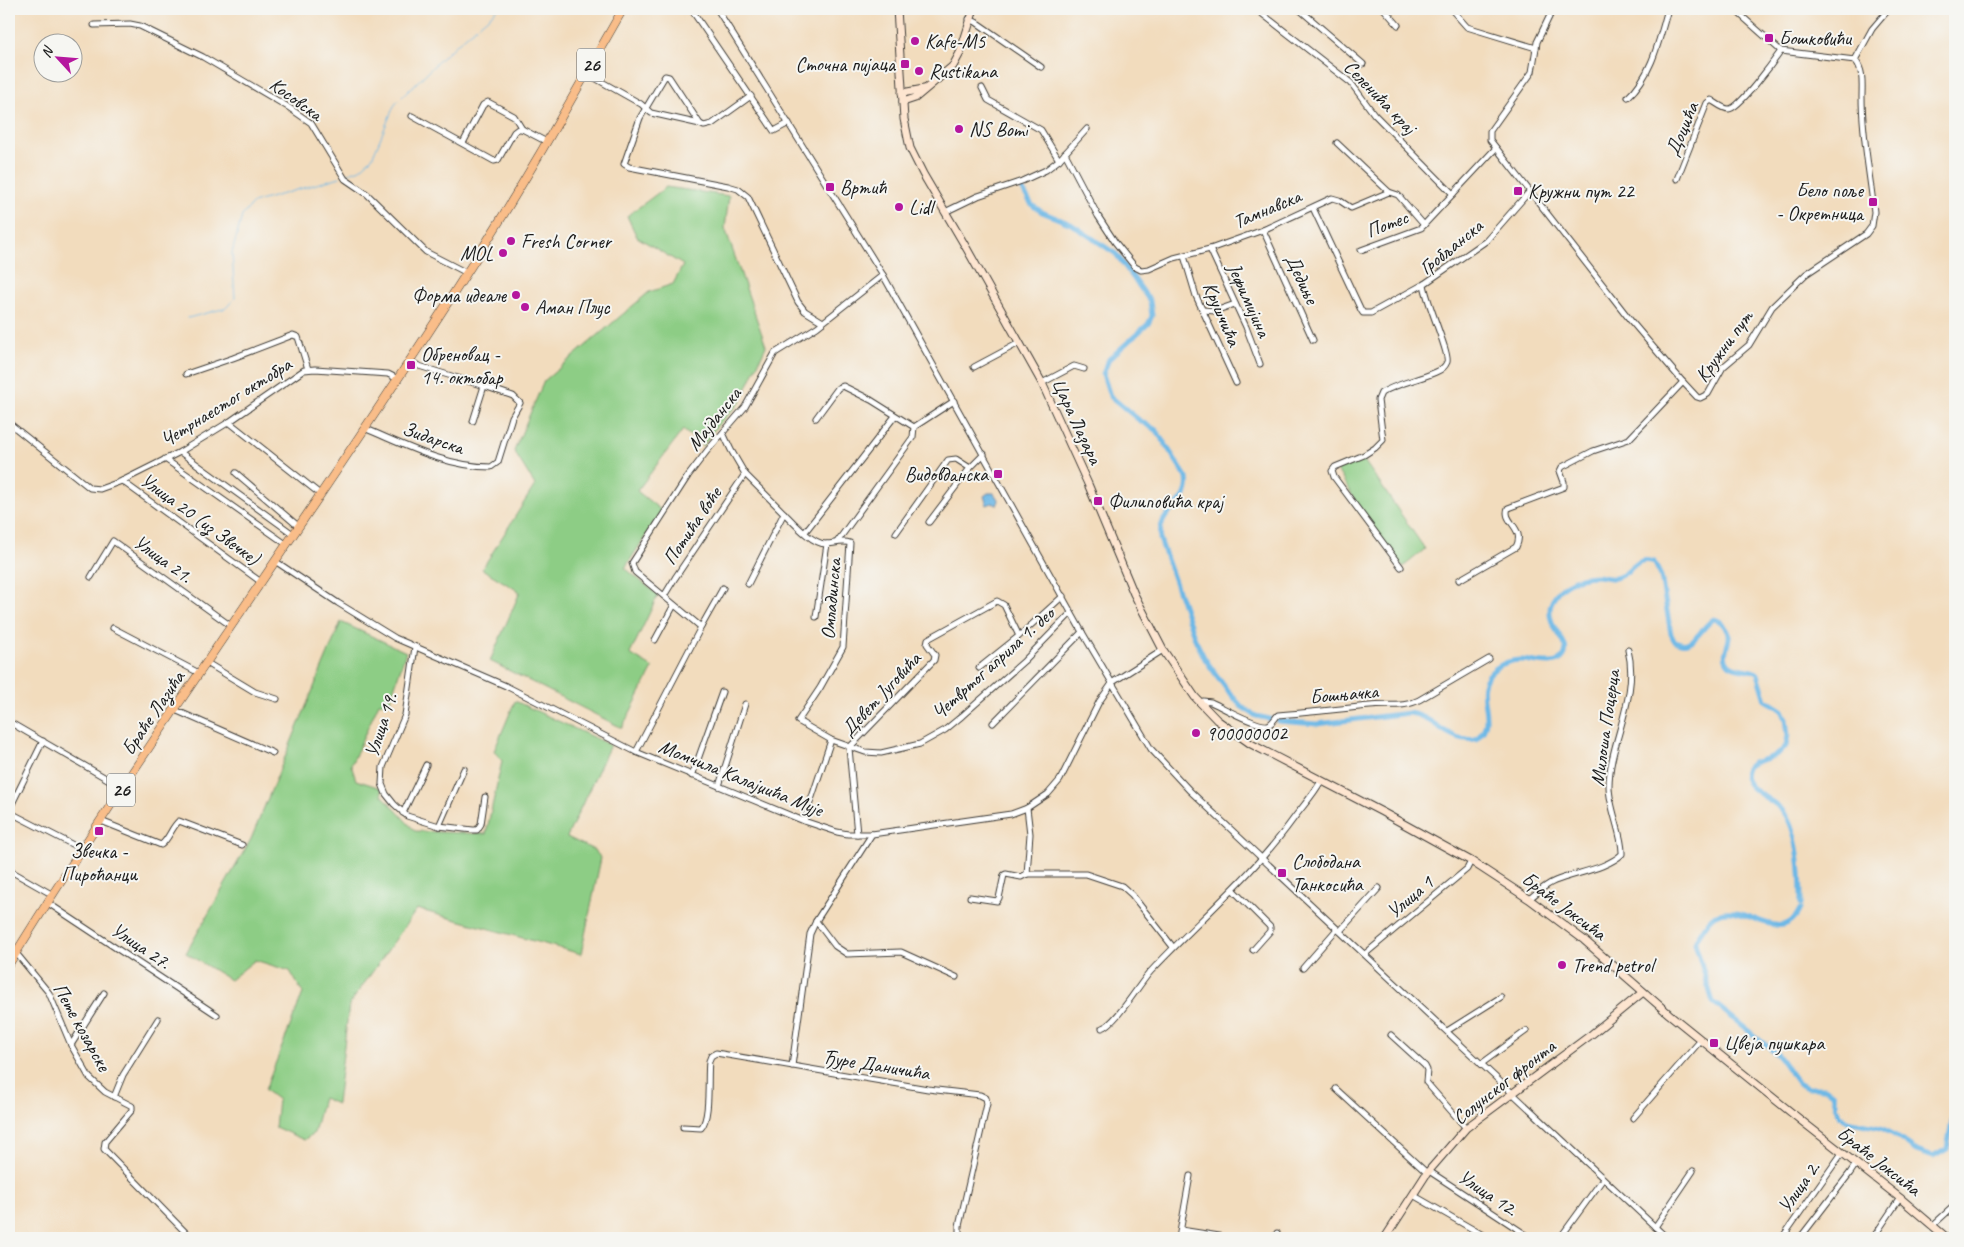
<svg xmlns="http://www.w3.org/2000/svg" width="1964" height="1247" viewBox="0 0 1964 1247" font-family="Caveat,sans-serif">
  <rect width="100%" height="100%" fill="#f6f6f2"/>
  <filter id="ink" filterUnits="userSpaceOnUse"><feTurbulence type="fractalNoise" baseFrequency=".02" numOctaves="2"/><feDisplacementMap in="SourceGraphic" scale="10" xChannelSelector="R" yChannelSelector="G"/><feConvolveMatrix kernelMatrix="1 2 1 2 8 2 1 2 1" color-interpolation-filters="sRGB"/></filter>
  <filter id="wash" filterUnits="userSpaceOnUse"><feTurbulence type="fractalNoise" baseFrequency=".0096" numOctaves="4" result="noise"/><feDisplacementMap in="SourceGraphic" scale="20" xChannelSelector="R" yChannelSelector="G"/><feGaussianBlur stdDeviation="1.12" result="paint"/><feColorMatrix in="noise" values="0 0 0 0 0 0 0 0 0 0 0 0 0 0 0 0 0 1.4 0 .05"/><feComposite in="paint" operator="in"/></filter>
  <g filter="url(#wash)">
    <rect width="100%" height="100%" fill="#f2dcbd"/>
    <g fill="#8dcd85" stroke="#547450">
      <path d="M666,187L729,196L725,228L766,346L740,403L717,426L703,446L683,430L637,491L662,511L625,568L658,595L630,654L653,668L622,728L490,661L520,592L482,569L535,485L514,451L544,381L649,292L673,284L683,265L637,237L627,216Z"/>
      <path d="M1363,459L1425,549L1403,567L1365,517L1337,470Z"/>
      <path d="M341,622L406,652L389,704L379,703L351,765L356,780L381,788L382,795L415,831L486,834L502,761L494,751L515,701L610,745L567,837L594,850L601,858L581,954L417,909L349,1005L337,1104L323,1098L314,1133L304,1140L275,1127L278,1100L265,1090L303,993L290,971L255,960L230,980L186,953L251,839Z"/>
    </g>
    <path fill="#6db8e6" stroke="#446a81" d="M988,493H994L999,501L997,505L992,503L987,505L984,496Z"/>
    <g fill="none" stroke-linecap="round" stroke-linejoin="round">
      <g stroke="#6db8e6" stroke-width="1">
        <path d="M402,97L450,50L498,9"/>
        <path d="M344,175L360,169L372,158L394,106L398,101"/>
        <path d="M188,318L226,308L235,298L232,253L242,216L253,203L340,177"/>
      </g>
      <g stroke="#6db8e6" stroke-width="5">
        <path d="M1022,189L1032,205L1042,212L1071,224L1116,254L1150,301L1152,316L1148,324L1109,359L1103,374L1110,396L1139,420L1156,430L1187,478C1191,504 1166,506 1161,527C1160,530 1161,536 1160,539L1195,639L1205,659L1227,690L1242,707L1256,716L1270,719"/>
        <path d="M1278,721L1317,724L1409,713C1435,716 1446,743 1476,739C1502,718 1466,690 1496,668C1503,663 1513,660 1521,660C1533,660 1556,669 1564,656C1573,641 1544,628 1551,604C1557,585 1577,576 1596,576C1602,576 1609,579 1615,578C1633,574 1634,555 1654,562L1661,576L1671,634L1674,640C1693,653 1700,627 1714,619C1720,620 1722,623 1726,628C1736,640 1718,652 1729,664C1736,671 1750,667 1758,674L1766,700L1782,710L1786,719L1788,735L1786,746C1774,762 1753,758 1747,768C1736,788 1775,799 1783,811C1800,834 1801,876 1801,904"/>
        <path d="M1800,909C1779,956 1732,883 1705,926C1701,932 1697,937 1695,943L1713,1002L1778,1055L1798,1083L1807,1088H1825L1833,1094L1839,1115L1847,1121L1881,1128L1893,1134L1916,1151L1933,1157L1947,1149L1955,1105"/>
      </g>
    </g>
  </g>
  <g filter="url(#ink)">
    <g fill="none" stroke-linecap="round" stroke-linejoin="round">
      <g stroke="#3c3934" stroke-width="7">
        <g id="street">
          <path d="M691,9L774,131L789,123"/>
          <path d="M717,9L883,275L1082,632L1151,749L1190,791L1667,1238"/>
          <path d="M1256,9L1351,83L1374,114L1453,194"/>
          <path d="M1299,9L1363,64"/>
          <path d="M1384,9L1398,25"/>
          <path d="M1451,9L1467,27L1536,48"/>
          <path d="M1553,9L1537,42L1532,72L1490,131V140L1631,321L1683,382L1697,397L1700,398L1708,394L1723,367L1749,345L1772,307L1806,274L1866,234L1872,226L1874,212C1870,174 1862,136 1862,97C1862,85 1864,70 1855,60"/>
          <path d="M1734,9L1781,51L1855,60"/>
          <path d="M969,19L976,22L1041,67"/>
          <path d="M94,25L130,24L140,26L203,57L288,107L311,123L345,179L367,194L426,252L467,273"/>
          <path d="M1855,60L1872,29L1889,9"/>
          <path d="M586,73L641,104L651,113L700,124L704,126L712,124L751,96"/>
          <path d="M982,88L988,100L1041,130L1059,160"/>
          <path d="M1628,97C1652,75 1659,40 1668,9"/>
          <path d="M412,116L494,161L498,160L514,132L518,129H522"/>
          <path d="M700,124L669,77L665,76L640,118L624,164L629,167L728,186L738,189L748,197L798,302L805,311L823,322"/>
          <path d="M463,143L483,105L488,102L514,116L522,129L547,142"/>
          <path d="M1337,143L1389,192"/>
          <path d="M1065,153L1098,216L1115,242L1135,267L1141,270L1149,269L1174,258L1210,249L1263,230L1332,198L1339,200L1351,208L1389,192L1398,195L1424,225"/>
          <path d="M1677,179L1707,103L1711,100C1716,103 1723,109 1729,109C1739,109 1774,61 1781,51"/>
          <path d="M1313,208L1361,310L1363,313H1371L1424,284L1486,241L1529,192"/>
          <path d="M945,212L978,196L1022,181L1046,170L1059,160L1087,129"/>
          <path d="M1263,230L1313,340"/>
          <path d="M1210,249L1246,327L1260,364"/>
          <path d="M1361,250L1421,228L1496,148"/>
          <path d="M1184,256L1196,296L1236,383"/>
          <path d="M1203,310L1215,311L1235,304"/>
          <path d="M410,361L419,366L484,386L473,421"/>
          <path d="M974,367L1019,343"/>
          <path d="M186,374L233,358L293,335L298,337L308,369"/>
          <path d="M1042,383L1074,366L1084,369"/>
          <path d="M816,418L838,388L843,386L871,400L914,427"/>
          <path d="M229,422L320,494"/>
          <path d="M9,423L90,488L100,489L122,481L180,452L229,422L304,370L315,369L388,374L398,379"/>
          <path d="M914,427L954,401"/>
          <path d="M364,428C405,445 446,467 491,467L498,462L512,417L520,403L513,396L484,386"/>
          <path d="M723,433L731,450L745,474L784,513"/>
          <path d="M180,452L293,534"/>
          <path d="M165,459L286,544"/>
          <path d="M236,473L298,526"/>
          <path d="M122,481L261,582"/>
          <path d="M929,522L970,468L984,454"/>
          <path d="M805,532L895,416"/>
          <path d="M896,533L948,460L956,459L970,468"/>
          <path d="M837,542L913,437L914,427"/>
          <path d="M275,561L338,603L395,638L506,686L636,752L804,821L837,832L848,834H872L983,818L1011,814L1027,808L1048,794L1060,780L1099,702L1113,682L1163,650"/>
          <path d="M1401,567L1334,477L1332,471L1335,467L1364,455L1375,448L1383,440L1378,400L1381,393C1398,383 1418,380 1436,372C1441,370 1445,367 1447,362C1450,354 1426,301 1424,284"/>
          <path d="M91,577L113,541L231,626"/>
          <path d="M1459,580L1516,547C1526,528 1502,522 1508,508L1564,487V482L1560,471L1562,467L1593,451L1629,439L1683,382"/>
          <path d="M748,584L784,513C793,522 812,544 826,544C834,544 842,540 850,543L843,647L820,688L798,721L831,740L865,752L881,753L920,744L945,730L962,716L1024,661L1071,613"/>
          <path d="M664,596L675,578L745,474"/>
          <path d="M816,617L827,544"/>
          <path d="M701,627L723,588"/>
          <path d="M113,628L199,673"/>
          <path d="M655,640L674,605"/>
          <path d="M415,647L405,715L383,767L382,784L386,794L394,804L407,816L439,826L473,830H477L481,824L485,797"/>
          <path d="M207,663L255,692L277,699"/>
          <path d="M979,668L1019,636L1063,596"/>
          <path d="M1200,703L1203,701L1211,702C1222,707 1262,730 1270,724C1273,722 1275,718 1278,715C1309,713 1339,709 1370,706C1387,704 1404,708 1419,700L1489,659"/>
          <path d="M175,710L273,753"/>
          <path d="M11,723L123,788"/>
          <path d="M993,723L1082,632"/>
          <path d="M636,752L701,627L635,572L632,563L688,476L707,451L745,407L775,353L817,327L883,275"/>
          <path d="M692,776L722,692"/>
          <path d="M719,786L745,704"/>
          <path d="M9,810L43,741"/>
          <path d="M9,812L83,850"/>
          <path d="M403,813L426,765"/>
          <path d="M101,821L161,845C169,839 171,828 179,821L242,845"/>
          <path d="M804,821L831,740"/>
          <path d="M439,826L464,769"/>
          <path d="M857,834L849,748L934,660L935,655L927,644L928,639L997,601L1004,605L1019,636"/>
          <path d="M9,870L53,895"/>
          <path d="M1027,874H1086L1122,886L1132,895L1173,947"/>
          <path d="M1027,874L1030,834L1027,808"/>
          <path d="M1233,890L1270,927V931L1253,950"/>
          <path d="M970,897L997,901L999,898L1004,875L1006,874L1021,877L1027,874"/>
          <path d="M1529,899C1538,892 1545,885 1555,881C1574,873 1607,869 1622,854C1623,835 1609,809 1609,786C1609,743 1640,695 1628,650"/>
          <path d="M48,903L217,1015"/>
          <path d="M816,921L835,946L847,954L901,952L956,977"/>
          <path d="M1340,931L1379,888"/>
          <path d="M16,953L49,993L71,1045L89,1077L105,1092L132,1106V1110L105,1142L104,1149L191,1238"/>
          <path d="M1365,954L1467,869L1471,861"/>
          <path d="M1303,968L1337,929"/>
          <path d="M1102,1028C1116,1024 1139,984 1151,971C1199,920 1253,875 1294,818C1303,806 1314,794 1321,781"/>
          <path d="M1447,1031L1501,997"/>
          <path d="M1391,1035L1425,1066L1427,1070L1426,1082L1466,1128"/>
          <path d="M71,1045L104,993"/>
          <path d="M1481,1064L1526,1031"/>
          <path d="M792,1066L810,934L816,921L872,834"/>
          <path d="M1336,1089L1427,1173"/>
          <path d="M114,1097L123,1075L158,1019"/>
          <path d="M1633,1118L1701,1040"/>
          <path d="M683,1127L701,1128C711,1118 707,1077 709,1061L711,1056L716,1053L928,1089L980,1095L986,1098L987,1104L959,1226V1238"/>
          <path d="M1429,1171L1531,1238"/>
          <path d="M1413,1195L1488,1238"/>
          <path d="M1933,1225L1955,1205"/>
          <path d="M1655,1227L1693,1171"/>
          <path d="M1181,1230L1232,1238"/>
          <path d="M1179,1238L1190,1176"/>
          <path d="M1277,1238V1233"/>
          <path d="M1560,1238L1603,1179"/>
          <path d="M1782,1238L1842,1153"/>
          <path d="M1800,1238L1850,1173L1856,1164"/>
          <path d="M1873,1238L1900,1198"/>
        </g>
      </g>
      <g stroke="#3c3934" stroke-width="9">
        <g id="secondary">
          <path d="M897,9L904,119L910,148L923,174L967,249L1042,383L1088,484L1134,594L1163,650L1195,697L1217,720L1251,744L1382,812L1471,861L1529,899L1584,940L1669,1014L1803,1122L1900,1198L1947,1238"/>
          <path d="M902,93L924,89"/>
          <path d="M903,102L915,98L953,66L960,53L974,9"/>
          <path d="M1385,1238L1427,1173L1466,1128L1592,1034L1643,992"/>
        </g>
      </g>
      <g stroke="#3c3934" stroke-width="9">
        <path id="primary" d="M9,964C154,729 318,507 466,274C522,188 572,98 623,9"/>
      </g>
      <use href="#street" stroke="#fff" stroke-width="5"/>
      <use href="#secondary" stroke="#fde5d0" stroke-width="7"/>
      <use href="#primary" stroke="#f9bd89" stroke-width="8"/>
    </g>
  </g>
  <g fill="#b5179e" stroke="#f6f6f2" stroke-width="2">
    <rect x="1764" y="33" width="10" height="10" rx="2.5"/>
    <circle cx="915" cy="41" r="5"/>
    <rect x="900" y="59" width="10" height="10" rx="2.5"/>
    <circle cx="919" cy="71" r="5"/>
    <circle cx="959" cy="129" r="5"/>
    <rect x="825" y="182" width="10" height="10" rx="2.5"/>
    <rect x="1513" y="186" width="10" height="10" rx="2.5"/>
    <rect x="1868" y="197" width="10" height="10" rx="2.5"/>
    <circle cx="899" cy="207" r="5"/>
    <circle cx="511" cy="241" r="5"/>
    <circle cx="503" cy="253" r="5"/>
    <circle cx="516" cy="295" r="5"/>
    <circle cx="525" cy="307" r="5"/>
    <rect x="406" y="360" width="10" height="10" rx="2.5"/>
    <rect x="993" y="469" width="10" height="10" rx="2.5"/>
    <rect x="1093" y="496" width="10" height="10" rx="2.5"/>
    <circle cx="1196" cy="733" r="5"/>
    <rect x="94" y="826" width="10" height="10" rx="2.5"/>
    <rect x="1277" y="868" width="10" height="10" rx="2.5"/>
    <circle cx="1562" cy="965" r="5"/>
    <rect x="1709" y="1038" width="10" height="10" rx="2.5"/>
  </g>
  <g text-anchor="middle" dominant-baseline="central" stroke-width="4" stroke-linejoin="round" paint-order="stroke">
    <g fill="#f6f6f2" stroke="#5d5d5c" stroke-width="1">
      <rect x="577" y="48.5" width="28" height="33" rx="4"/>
      <rect x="107" y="773.5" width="28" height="33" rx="4"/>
    </g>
    <g font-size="19" font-weight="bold" fill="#1c1c1c">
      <text x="591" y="65">26</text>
      <text x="121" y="790">26</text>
    </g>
    <g font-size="20" fill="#1c1c1c" stroke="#f6f6f2" text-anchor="start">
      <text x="1779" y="38">Бошковићи</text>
      <text x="925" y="41">Kafe-M5</text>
      <text x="895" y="64" text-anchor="end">Сточна пијаца</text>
      <text x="929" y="71">Rustikana</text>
      <text x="969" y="129">NS Bomi</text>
      <text x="840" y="187">Вртић</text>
      <text x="1863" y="190" text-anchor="end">Бело поље<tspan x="1863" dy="23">- Окретница</tspan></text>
      <text x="1528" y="191">Кружни пут 22</text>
      <text x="909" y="207">Lidl</text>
      <text x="521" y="241">Fresh Corner</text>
      <text x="493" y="253" text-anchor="end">MOL</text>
      <text x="506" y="295" text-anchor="end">Форма идеале</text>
      <text x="535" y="307">Аман Плус</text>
      <text x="421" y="354">Обреновац -<tspan x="421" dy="23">14. октобар</tspan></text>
      <text x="988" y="474" text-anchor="end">Видовданска</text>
      <text x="1108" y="501">Филиповића крај</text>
      <text x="1206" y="733">900000002</text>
      <text x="99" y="851" text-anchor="middle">Звечка -<tspan x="99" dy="23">Пироћанци</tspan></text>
      <text x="1292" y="861">Слободана<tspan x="1292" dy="23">Танкосића</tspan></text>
      <text x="1572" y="965">Trend petrol</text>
      <text x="1724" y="1043">Цвеја пушкара</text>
    </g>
    <g font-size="20" fill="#1c1c1c" stroke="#f6f6f2">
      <text transform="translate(1380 97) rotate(46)">Селенића крај</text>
      <text transform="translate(296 99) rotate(36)">Косовска</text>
      <text transform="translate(1682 129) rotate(-67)">Доцића</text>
      <text transform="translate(1267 209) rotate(-23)">Тамнавска</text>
      <text transform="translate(1387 224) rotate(-21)">Потес</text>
      <text transform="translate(1451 247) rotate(-39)">Гробљанска</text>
      <text transform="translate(1302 279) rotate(65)">Дедиње</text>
      <text transform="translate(1249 300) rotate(66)">Јефимијина</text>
      <text transform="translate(1222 314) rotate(67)">Крушчића</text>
      <text transform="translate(1724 346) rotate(-54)">Кружни пут</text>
      <text transform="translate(226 402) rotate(-32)">Четрнаестог октобра</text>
      <text transform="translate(714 419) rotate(-52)">Мајданска</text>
      <text transform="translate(1077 421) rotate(65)">Цара Лазара</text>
      <text transform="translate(433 438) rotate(19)">Зидарска</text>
      <text transform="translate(200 519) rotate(36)">Улица 20 (из Звечке)</text>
      <text transform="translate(692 526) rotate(-56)">Потића воће</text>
      <text transform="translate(163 559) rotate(36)">Улица 21.</text>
      <text transform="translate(831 599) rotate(-85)">Омладинска</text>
      <text transform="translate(993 663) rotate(-42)">Четвртог априла 1. део</text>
      <text transform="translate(881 694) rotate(-47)">Девет Југовића</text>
      <text transform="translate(1344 694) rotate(-5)">Бошњачка</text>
      <text transform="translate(153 713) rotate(-56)">Браће Лазића</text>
      <text transform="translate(381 725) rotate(-72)">Улица 19.</text>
      <text transform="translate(1605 728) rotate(-82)">Милоша Поцерца</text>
      <text transform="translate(741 778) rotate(22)">Момчила Калајџића Мује</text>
      <text transform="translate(1410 897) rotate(-40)">Улица 1</text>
      <text transform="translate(1564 906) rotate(37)">Браће Јоксића</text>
      <text transform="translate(141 946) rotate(34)">Улица 27.</text>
      <text transform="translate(82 1027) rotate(61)">Пете козарске</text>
      <text transform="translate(876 1065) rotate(9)">Ђуре Даничића</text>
      <text transform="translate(1504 1082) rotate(-38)">Солунског фронта</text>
      <text transform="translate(1879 1161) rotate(38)">Браће Јоксића</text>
      <text transform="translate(1799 1187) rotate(-55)">Улица 2.</text>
      <text transform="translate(1488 1193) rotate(34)">Улица 12.</text>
    </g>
  </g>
  <rect width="1964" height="1247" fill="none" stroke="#f6f6f2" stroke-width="30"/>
  <g transform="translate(58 58) rotate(296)"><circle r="24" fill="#f6f6f2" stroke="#9f9f9c"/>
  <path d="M0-4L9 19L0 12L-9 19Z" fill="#b5179e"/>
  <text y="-8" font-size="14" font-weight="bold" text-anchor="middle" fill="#1c1c1c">N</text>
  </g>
</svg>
